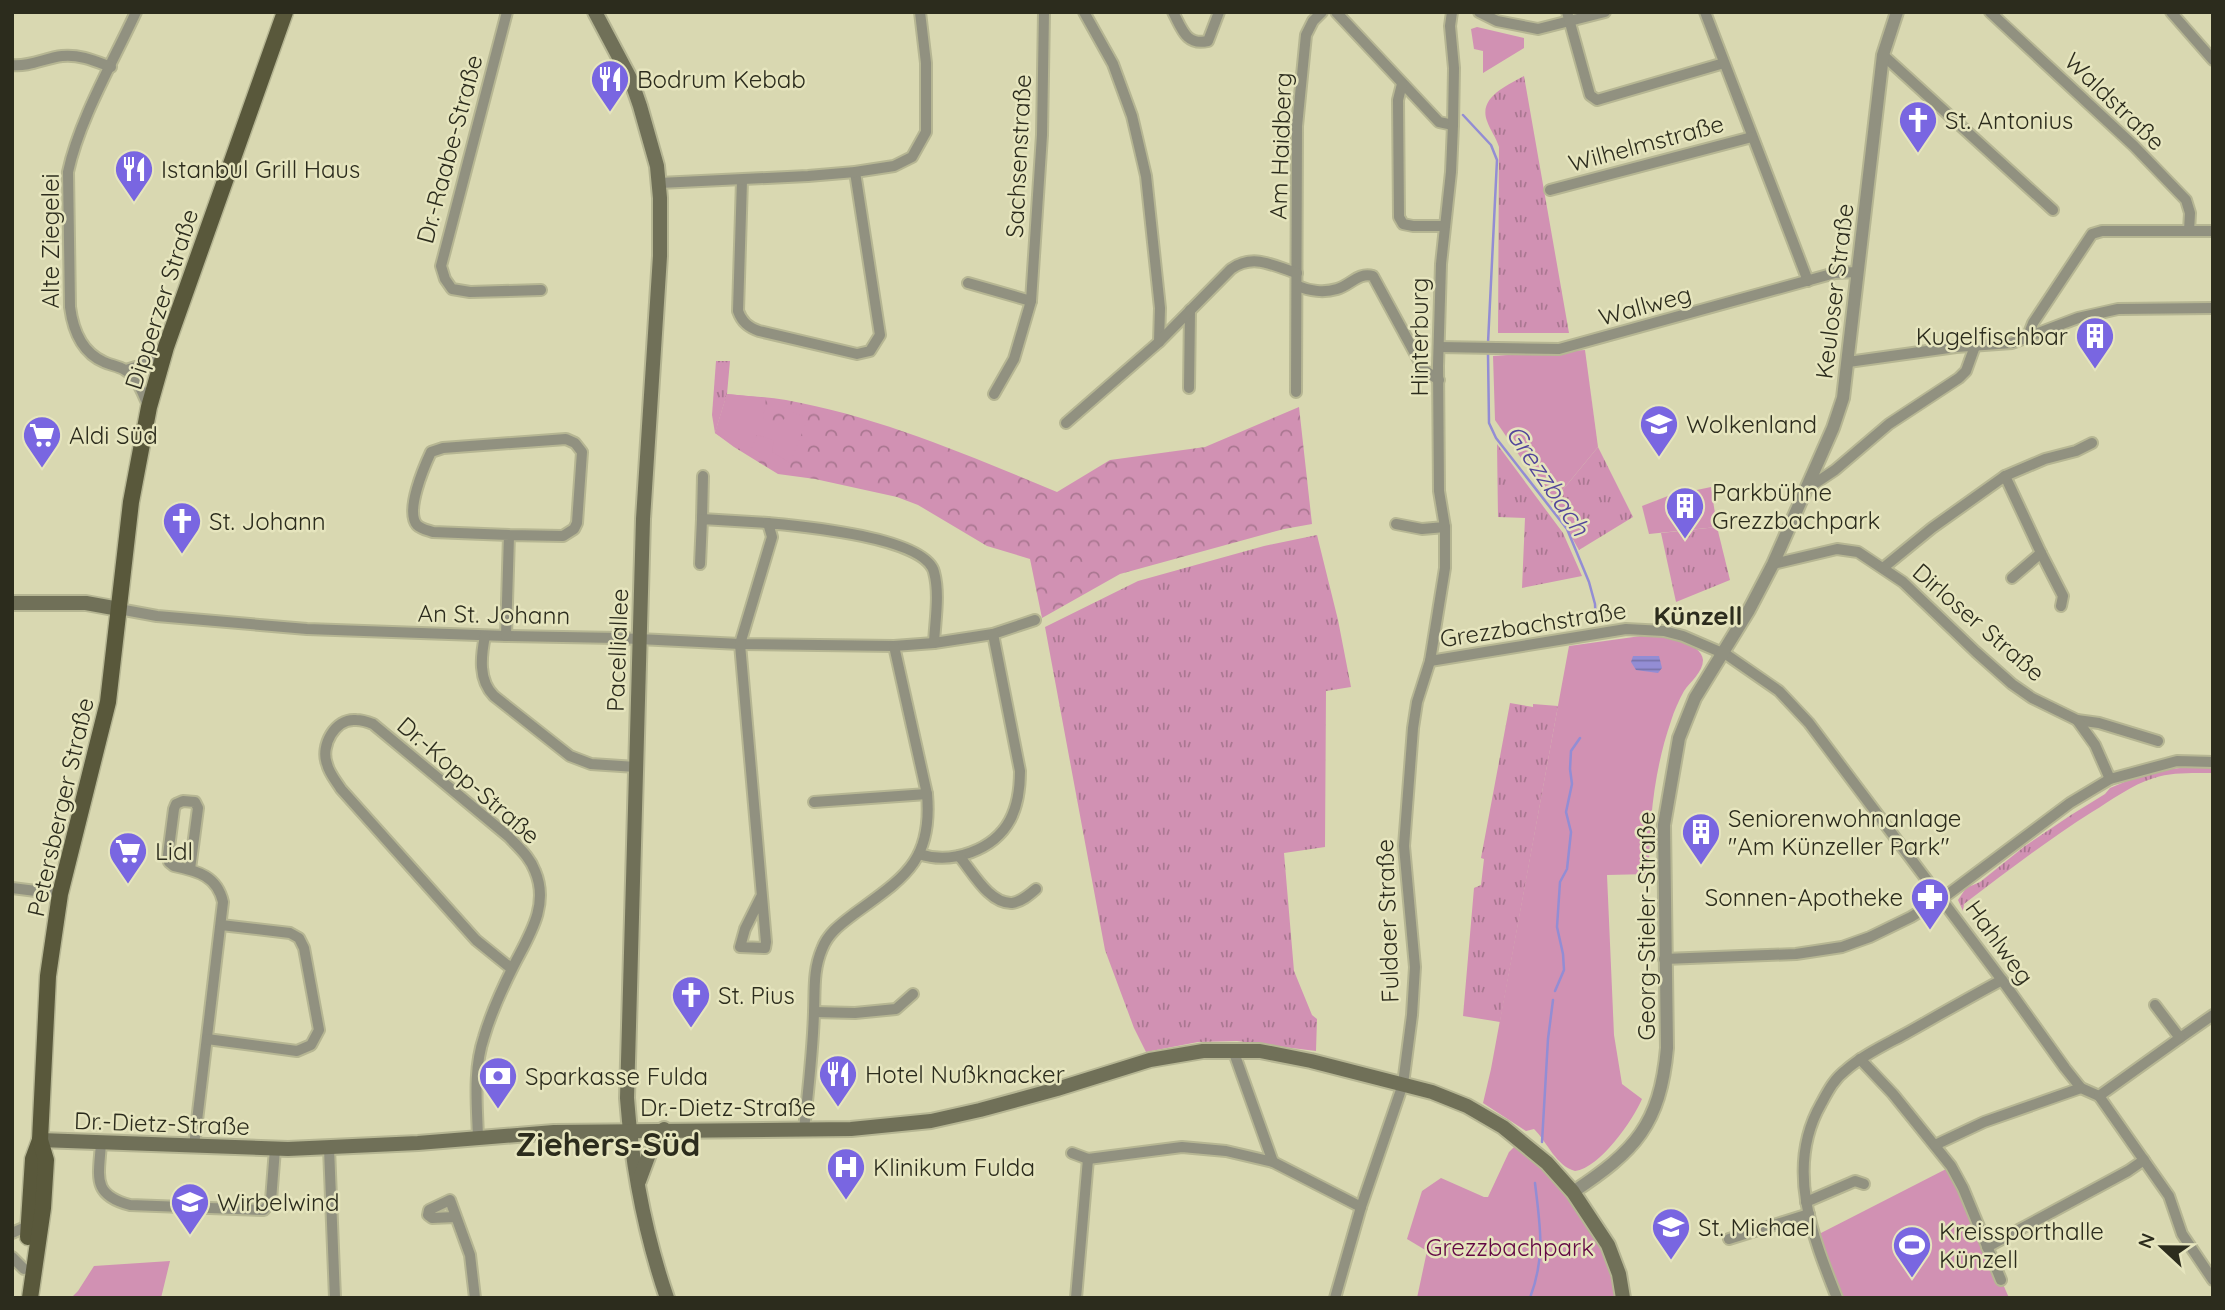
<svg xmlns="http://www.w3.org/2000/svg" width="2225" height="1310" viewBox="0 0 2225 1310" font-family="Quicksand,sans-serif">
  <defs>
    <pattern id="grass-tufts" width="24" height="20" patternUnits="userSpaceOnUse" patternTransform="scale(1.75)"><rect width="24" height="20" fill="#d191b3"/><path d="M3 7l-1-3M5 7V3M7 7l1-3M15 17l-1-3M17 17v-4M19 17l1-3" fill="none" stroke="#aa7791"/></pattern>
    <pattern id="forest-crowns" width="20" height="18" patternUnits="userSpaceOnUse" patternTransform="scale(1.75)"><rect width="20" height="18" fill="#d191b3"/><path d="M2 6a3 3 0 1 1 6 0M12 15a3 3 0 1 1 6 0" fill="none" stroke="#aa7791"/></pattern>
    <pattern id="water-rules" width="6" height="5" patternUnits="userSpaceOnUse" patternTransform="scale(1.75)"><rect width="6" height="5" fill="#938dd4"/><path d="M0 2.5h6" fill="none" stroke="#7873ab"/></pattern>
  </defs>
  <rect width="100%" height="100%" fill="#d9d8b1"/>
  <g fill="url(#grass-tufts)">
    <path d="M1524,76L1569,333H1498L1499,147C1496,137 1490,130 1487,121C1478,97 1508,85 1524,76Z"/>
    <path d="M716,361H730L727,394L715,433L712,415Z"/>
    <path d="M1497,444L1563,533L1582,576L1522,588L1525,518L1498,517Z"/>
    <path d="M1598,447L1633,517L1579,550L1552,503Z"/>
    <path d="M1717,527L1730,580L1676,602L1661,533Z"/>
    <path d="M1317,535L1338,620L1351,687L1326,691L1325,847L1284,853L1294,971L1312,1015L1317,1019L1316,1051L1237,1041L1198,1042L1146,1052L1134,1028L1105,950L1045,627L1138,581L1264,546Z"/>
    <path d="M1510,703L1533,707V704L1558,706L1500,1022L1463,1016L1474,888L1481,885L1484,859L1481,858Z"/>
    <path d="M2198,766L2213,768V773C2193,773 2172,772 2154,778C2131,785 2112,800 2092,812C2048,840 2006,872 1964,904L1963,911L1958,900L1966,888L1980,882L2025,846L2071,815L2105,794L2110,788L2139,776L2162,770Z"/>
  </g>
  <path fill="url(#forest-crowns)" d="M727,394C747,396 767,397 786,400C880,417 970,456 1057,492L1110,460L1205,447L1299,407L1312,524L1284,529L1120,574L1042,618L1030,559L987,546L918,505L897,497L815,479L778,474L734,447L715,433Z"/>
  <g fill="#d191b3">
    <path d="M1477,27L1524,38V48L1483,73V51L1474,49L1471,29Z"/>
    <path d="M1585,350L1598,447L1552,503L1495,420L1493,356Z"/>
    <path d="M727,394L766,398L763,419L778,425L791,412L808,418L790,463L772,452L774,440L757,435L749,455L715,433Z"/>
    <path d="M1711,487L1717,527L1649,534L1642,506L1668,496Z"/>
    <path d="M1648,635C1661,635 1702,642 1703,660C1703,672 1690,682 1684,691C1679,700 1674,711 1671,721C1654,770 1649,822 1649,874L1607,875L1614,1035L1622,1084L1642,1099C1633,1120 1600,1168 1575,1171C1556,1166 1548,1143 1534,1129L1526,1131L1483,1103L1491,1069L1569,646Z"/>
    <path d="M1520,1141L1600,1232L1623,1298H1417L1427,1251L1407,1239L1422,1191L1441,1178L1484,1197H1488L1509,1152Z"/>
    <path d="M1952,1166L2009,1298H1837L1812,1230L1821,1233Z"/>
    <path d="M170,1261L161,1298H71L78,1291L94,1266Z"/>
  </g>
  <path fill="url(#water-rules)" d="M1633,656H1659L1662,668L1658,673L1636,670L1631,662Z"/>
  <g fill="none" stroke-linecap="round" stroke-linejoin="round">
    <g stroke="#938dd4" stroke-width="2.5">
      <path d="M1463,115L1491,145L1497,160L1488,343"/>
      <path d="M1488,354L1489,423L1496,438L1567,529L1589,582L1595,604L1596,624"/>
      <path d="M1555,991L1564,970L1563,954L1557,927L1560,882L1567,869L1571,832L1566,812L1572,784L1570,769L1571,751L1580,738"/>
      <path d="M1542,1142L1548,1039L1553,1000"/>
      <path d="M1530,1298C1546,1255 1540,1227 1535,1183"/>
    </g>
    <g stroke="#b6b693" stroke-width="14">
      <g id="minor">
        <path d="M136,12C113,62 79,120 68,172L70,307C73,330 81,352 104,362C110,365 119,366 125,370C138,377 143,395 149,407"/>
        <path d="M507,12L441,266L445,279L452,289L470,292L541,290"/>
        <path d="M1084,12L1113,64L1132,116L1146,176L1160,308L1159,342"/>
        <path d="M1173,12C1182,29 1186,46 1208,41L1219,12"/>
        <path d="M1336,12L1439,122L1453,125"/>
        <path d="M1479,12L1497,21L1538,29L1605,12"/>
        <path d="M1567,12L1590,95L1597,100L1724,63"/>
        <path d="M1705,12L1808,281"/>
        <path d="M1990,12L2134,146L2186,200L2190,213L2189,231"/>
        <path d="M2171,12L2213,60"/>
        <path d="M1883,55L2053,210"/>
        <path d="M12,65C29,67 45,58 62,56C79,54 95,61 111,67"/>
        <path d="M1402,84L1398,100L1399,217L1403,224L1413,226H1444"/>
        <path d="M742,180L738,311C742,322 748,327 759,331L857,354L870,351L880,335L855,172"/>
        <path d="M659,183L808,176L855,172L894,166L912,157L926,132V63L920,12"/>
        <path d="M1550,190L1752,137"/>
        <path d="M968,283L1031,301"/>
        <path d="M1298,286C1309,291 1324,293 1337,289C1351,285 1358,272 1373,276L1424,370L1439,380"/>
        <path d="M2028,336L2033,323L2092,234L2102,231H2213"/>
        <path d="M1439,347L1559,349L1835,273L1858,272"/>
        <path d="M1848,362L1956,347L2012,343L2078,318L2118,309L2213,308"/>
        <path d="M126,370L139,366L166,347"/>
        <path d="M1189,388L1190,310"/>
        <path d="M1296,392L1297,126L1306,35L1313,21L1322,12"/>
        <path d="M994,394L1014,359L1031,301L1042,135L1044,12"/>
        <path d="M1066,423L1159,342L1231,269C1254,253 1273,266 1297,273"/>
        <path d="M2005,476L2041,553L2063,596L2061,606"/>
        <path d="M1808,488L1835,470L1889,424L1959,378L1966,371L1975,346"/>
        <path d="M702,519L703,476"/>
        <path d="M1396,524L1422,529L1445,527"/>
        <path d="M700,564L702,519L768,523"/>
        <path d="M1773,564L1837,549L1858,552L1903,582L1976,652L2012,684L2032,698L2077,720L2099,723L2158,741"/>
        <path d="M1883,568L1932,528L2005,476L2045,459L2076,451L2092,443"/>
        <path d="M2012,578L2041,553"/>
        <path d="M119,609L157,616L307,629L506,636L618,638L740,644L894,646L934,643L993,634L1035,620"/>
        <path d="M485,636C481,656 478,680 494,696L570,756L591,764L636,767"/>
        <path d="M506,636L509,535L433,532C427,530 421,529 417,525C405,511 424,467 431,452L443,448L566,439L575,443L582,452L577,523L574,529L563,536L509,535"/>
        <path d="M1430,661L1626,629L1664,631L1683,636L1727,655L1779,691L1809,723L2002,980L2065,1068L2081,1088L2099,1096L2169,1196L2182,1234L2213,1280"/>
        <path d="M2077,720L2095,745L2110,779"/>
        <path d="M814,802L927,794"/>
        <path d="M919,854C952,865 994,850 1010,820C1018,805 1020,788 1020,771L993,634"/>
        <path d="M959,856C972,871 989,904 1012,903C1021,902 1029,895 1036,889"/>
        <path d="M190,869L198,808L195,802L183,801L176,804L174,809L168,855L169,862L174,866C198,871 217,876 223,902L194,1146"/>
        <path d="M12,888L60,894"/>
        <path d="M761,897L745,929L740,947L765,948L766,942L740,644L772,537L768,523C800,526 925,537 934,572C940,594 935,621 934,643"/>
        <path d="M1664,959L1796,954L1842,947L1870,937L1911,917L1947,895L2070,803L2110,779L2177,761L2213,762"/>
        <path d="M814,1012L855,1013L896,1009L913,994"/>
        <path d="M2180,1038L2213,1015"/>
        <path d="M207,1039L297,1051L311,1045L319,1030L304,948L299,938L290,933L221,925"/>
        <path d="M1233,1050L1273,1162"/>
        <path d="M1860,1059L1893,1094L1951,1166L1963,1188L2001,1280"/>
        <path d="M2099,1096L2180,1038L2155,1005"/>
        <path d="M804,1130C808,1091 813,1051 814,1012C815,990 813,970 822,949C828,933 841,924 854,914C903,878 933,862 927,794L894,646"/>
        <path d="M478,1138C477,1104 473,1070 484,1037C491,1013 502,989 513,967C528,937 550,906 535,871C530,857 519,848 509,837L373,724C368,722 362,720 356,720C335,718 320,746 327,764C329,773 336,781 341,789L476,940L512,969"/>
        <path d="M101,1143C99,1176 91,1195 130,1205L264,1210L271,1200L275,1149"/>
        <path d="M1935,1145L1984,1122L2081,1088"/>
        <path d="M329,1148L335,1298"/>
        <path d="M1072,1153L1088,1159L1182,1147L1226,1151L1273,1162L1361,1207"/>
        <path d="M1806,1202L1855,1181L1864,1184"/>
        <path d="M455,1217L432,1218L428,1215L429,1210L450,1200L470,1255L475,1298"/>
        <path d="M12,1233L30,1225"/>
        <path d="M1729,1239L1809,1214"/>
        <path d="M1987,1247L2128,1171L2144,1160"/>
        <path d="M12,1257L24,1269"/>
        <path d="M1076,1298L1088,1159"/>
        <path d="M1335,1298L1361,1207L1403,1084L1412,1015L1415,967L1404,846L1413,728L1417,702L1430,661L1445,568V527L1439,491L1438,366L1441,264L1451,172L1453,125L1454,68L1450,26L1452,12"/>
        <path d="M1837,1298C1812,1235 1785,1167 1821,1104C1828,1091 1834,1079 1846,1070C1863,1055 1885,1045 1905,1034C1937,1016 1970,997 2002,980"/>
      </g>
    </g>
    <g stroke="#b6b693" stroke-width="16">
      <path id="tertiary" d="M1573,1192C1635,1151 1660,1125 1667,1048L1664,825L1679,738L1695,698L1749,610L1773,564L1833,428L1843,398L1883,55L1897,12"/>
    </g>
    <g stroke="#b6b693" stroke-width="18">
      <g id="secondary">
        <path d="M595,12L631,80L640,106L657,166L660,198V256L643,519L627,1098C632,1165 645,1234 667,1298"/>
        <path d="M12,603H86L119,609"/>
        <path d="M40,1140L288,1149L418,1143L554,1132L851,1129L931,1121L980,1110L1057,1089L1150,1060L1203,1051H1260L1311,1061L1432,1092L1467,1106L1503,1127L1547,1163L1573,1192L1608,1245L1619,1274L1623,1298"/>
        <path d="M639,1181L649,1154L664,1129"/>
      </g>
    </g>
    <g stroke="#b6b693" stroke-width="19">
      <g id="primary">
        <path d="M28,1237L33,1159L40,1140"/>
        <path d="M30,1298L43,1208L46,1160L40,1140L48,976L60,894L108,702L131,502L149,407L166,347L285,12"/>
      </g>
    </g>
    <use href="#minor" stroke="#919180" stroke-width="10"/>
    <use href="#tertiary" stroke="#919180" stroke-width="12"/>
    <use href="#secondary" stroke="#707058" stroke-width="14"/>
    <use href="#primary" stroke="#59583b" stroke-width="16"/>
  </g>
  <defs>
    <g id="restaurant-pin" transform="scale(2.0125)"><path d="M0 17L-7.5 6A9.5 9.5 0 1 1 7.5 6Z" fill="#7966e1" stroke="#e6e5be"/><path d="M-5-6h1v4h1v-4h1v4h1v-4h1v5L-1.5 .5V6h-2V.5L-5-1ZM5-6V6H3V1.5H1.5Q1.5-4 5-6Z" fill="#fff"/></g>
    <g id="church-pin" transform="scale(2.0125)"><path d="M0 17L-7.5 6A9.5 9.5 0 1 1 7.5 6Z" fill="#7966e1" stroke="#e6e5be"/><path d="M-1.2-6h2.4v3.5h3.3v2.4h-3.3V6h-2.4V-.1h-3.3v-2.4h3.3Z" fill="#fff"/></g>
    <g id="building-pin" transform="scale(2.0125)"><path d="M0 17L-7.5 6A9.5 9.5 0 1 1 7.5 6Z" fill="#7966e1" stroke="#e6e5be"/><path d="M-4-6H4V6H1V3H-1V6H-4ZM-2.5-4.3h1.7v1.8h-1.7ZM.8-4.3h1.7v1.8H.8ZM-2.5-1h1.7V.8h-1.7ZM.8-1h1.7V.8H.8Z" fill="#fff"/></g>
    <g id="school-pin" transform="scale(2.0125)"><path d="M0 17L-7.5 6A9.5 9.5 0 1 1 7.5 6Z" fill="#7966e1" stroke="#e6e5be"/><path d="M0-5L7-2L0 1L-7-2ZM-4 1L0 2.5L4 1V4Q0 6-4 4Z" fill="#fff"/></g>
    <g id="supermarket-pin" transform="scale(2.0125)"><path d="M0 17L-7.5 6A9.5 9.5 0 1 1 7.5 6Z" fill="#7966e1" stroke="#e6e5be"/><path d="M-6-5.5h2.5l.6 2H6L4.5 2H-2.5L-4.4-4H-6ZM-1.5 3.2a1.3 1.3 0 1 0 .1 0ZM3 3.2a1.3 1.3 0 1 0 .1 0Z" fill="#fff"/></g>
    <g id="pharmacy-pin" transform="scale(2.0125)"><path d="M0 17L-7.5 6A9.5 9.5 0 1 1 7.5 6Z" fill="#7966e1" stroke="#e6e5be"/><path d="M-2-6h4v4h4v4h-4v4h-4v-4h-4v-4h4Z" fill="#fff"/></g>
    <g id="bank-pin" transform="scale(2.0125)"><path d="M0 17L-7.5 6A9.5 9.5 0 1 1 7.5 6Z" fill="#7966e1" stroke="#e6e5be"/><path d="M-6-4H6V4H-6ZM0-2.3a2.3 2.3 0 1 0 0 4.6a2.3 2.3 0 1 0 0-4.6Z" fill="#fff"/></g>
    <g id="hospital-pin" transform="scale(2.0125)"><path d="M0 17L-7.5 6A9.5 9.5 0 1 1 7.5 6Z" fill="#7966e1" stroke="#e6e5be"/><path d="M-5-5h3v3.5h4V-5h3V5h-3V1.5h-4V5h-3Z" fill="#fff"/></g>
    <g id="stadium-pin" transform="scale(2.0125)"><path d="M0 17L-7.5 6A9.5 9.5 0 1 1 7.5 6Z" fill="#7966e1" stroke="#e6e5be"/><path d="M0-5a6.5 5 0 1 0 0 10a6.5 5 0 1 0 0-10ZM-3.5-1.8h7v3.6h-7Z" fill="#fff"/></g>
  </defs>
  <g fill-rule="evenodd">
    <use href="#restaurant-pin" x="610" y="79"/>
    <use href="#church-pin" x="1918" y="120"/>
    <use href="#restaurant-pin" x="134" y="169"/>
    <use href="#building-pin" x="2095" y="336"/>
    <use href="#school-pin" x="1659" y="424"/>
    <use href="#supermarket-pin" x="42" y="435"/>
    <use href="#building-pin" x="1685" y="506"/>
    <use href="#church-pin" x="182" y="521"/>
    <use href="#building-pin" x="1701" y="832"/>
    <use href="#supermarket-pin" x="128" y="851"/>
    <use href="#pharmacy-pin" x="1930" y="897"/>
    <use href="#church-pin" x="691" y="995"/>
    <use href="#restaurant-pin" x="838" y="1074"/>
    <use href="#bank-pin" x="498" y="1076"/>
    <use href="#hospital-pin" x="846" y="1167"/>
    <use href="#school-pin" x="190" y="1202"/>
    <use href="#school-pin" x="1671" y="1227"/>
    <use href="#stadium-pin" x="1912" y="1245"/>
  </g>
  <g text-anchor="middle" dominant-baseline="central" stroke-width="5" stroke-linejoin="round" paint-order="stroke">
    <g font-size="24" fill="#2c2c1d" stroke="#e6e5be" text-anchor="start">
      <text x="637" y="79">Bodrum Kebab</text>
      <text x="1945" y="120">St. Antonius</text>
      <text x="161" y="169">Istanbul Grill Haus</text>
      <text x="2068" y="336" text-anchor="end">Kugelfischbar</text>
      <text x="1686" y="424">Wolkenland</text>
      <text x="69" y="435">Aldi Süd</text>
      <text x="1712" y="492">Parkbühne<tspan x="1712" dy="28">Grezzbachpark</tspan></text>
      <text x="209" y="521">St. Johann</text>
      <text x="1728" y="818">Seniorenwohnanlage<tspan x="1728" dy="28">"Am Künzeller Park"</tspan></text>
      <text x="155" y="851">Lidl</text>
      <text x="1903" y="897" text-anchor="end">Sonnen-Apotheke</text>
      <text x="718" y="995">St. Pius</text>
      <text x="865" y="1074">Hotel Nußknacker</text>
      <text x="525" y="1076">Sparkasse Fulda</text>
      <text x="873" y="1167">Klinikum Fulda</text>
      <text x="217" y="1202">Wirbelwind</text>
      <text x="1698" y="1227">St. Michael</text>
      <text x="1939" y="1231">Kreissporthalle<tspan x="1939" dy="28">Künzell</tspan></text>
    </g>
    <g font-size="24" fill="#2c2c1d" stroke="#e6e5be">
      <text transform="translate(2115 101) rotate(44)">Waldstraße</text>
      <text transform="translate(1646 143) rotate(-15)">Wilhelmstraße</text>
      <text transform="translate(1280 146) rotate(-88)">Am Haidberg</text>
      <text transform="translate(449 149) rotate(-75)">Dr.-Raabe-Straße</text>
      <text transform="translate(1018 156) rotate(-87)">Sachsenstraße</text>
      <text transform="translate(50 241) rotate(-90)">Alte Ziegelei</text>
      <text transform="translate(1834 291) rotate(-83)">Keuloser Straße</text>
      <text transform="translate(161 299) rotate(-72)">Dipperzer Straße</text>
      <text transform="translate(1645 305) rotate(-15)">Wallweg</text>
      <text transform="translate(1419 337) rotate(-90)">Hinterburg</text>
      <text transform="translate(494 614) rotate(1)">An St. Johann</text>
      <text transform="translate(1979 622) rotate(41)">Dirloser Straße</text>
      <text transform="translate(1533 624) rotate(-9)">Grezzbachstraße</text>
      <text transform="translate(617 650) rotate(-88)">Pacelliallee</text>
      <text transform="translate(469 780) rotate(41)">Dr.-Kopp-Straße</text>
      <text transform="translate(60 807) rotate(-77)">Petersberger Straße</text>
      <text transform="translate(1387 921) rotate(-92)">Fuldaer Straße</text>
      <text transform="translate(1646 926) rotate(-90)">Georg-Stieler-Straße</text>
      <text transform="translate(2000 942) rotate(54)">Hahlweg</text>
      <text x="728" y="1107">Dr.-Dietz-Straße</text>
      <text transform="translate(162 1123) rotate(2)">Dr.-Dietz-Straße</text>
    </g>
    <g font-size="24" fill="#630844" stroke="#e6e5be">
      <text x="1510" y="1247">Grezzbachpark</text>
    </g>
    <g font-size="26" font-style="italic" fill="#53469b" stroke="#e6e5be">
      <text transform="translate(1548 480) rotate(56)">Grezzbach</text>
    </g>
    <g font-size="26" font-weight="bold" fill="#2c2c1d" stroke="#e6e5be">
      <text x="1698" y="615">Künzell</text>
    </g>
    <g font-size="32" font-weight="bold" fill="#2c2c1d" stroke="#e6e5be">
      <text x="608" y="1144">Ziehers-Süd</text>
    </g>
  </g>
  <rect width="2225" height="1310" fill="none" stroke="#2c2c1d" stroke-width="28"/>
  <g transform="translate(2162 1247) rotate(292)" stroke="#e6e5be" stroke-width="5" paint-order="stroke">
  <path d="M0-5L12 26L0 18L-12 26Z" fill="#2c2c1d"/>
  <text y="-10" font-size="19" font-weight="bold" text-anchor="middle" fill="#2c2c1d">N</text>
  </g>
</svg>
